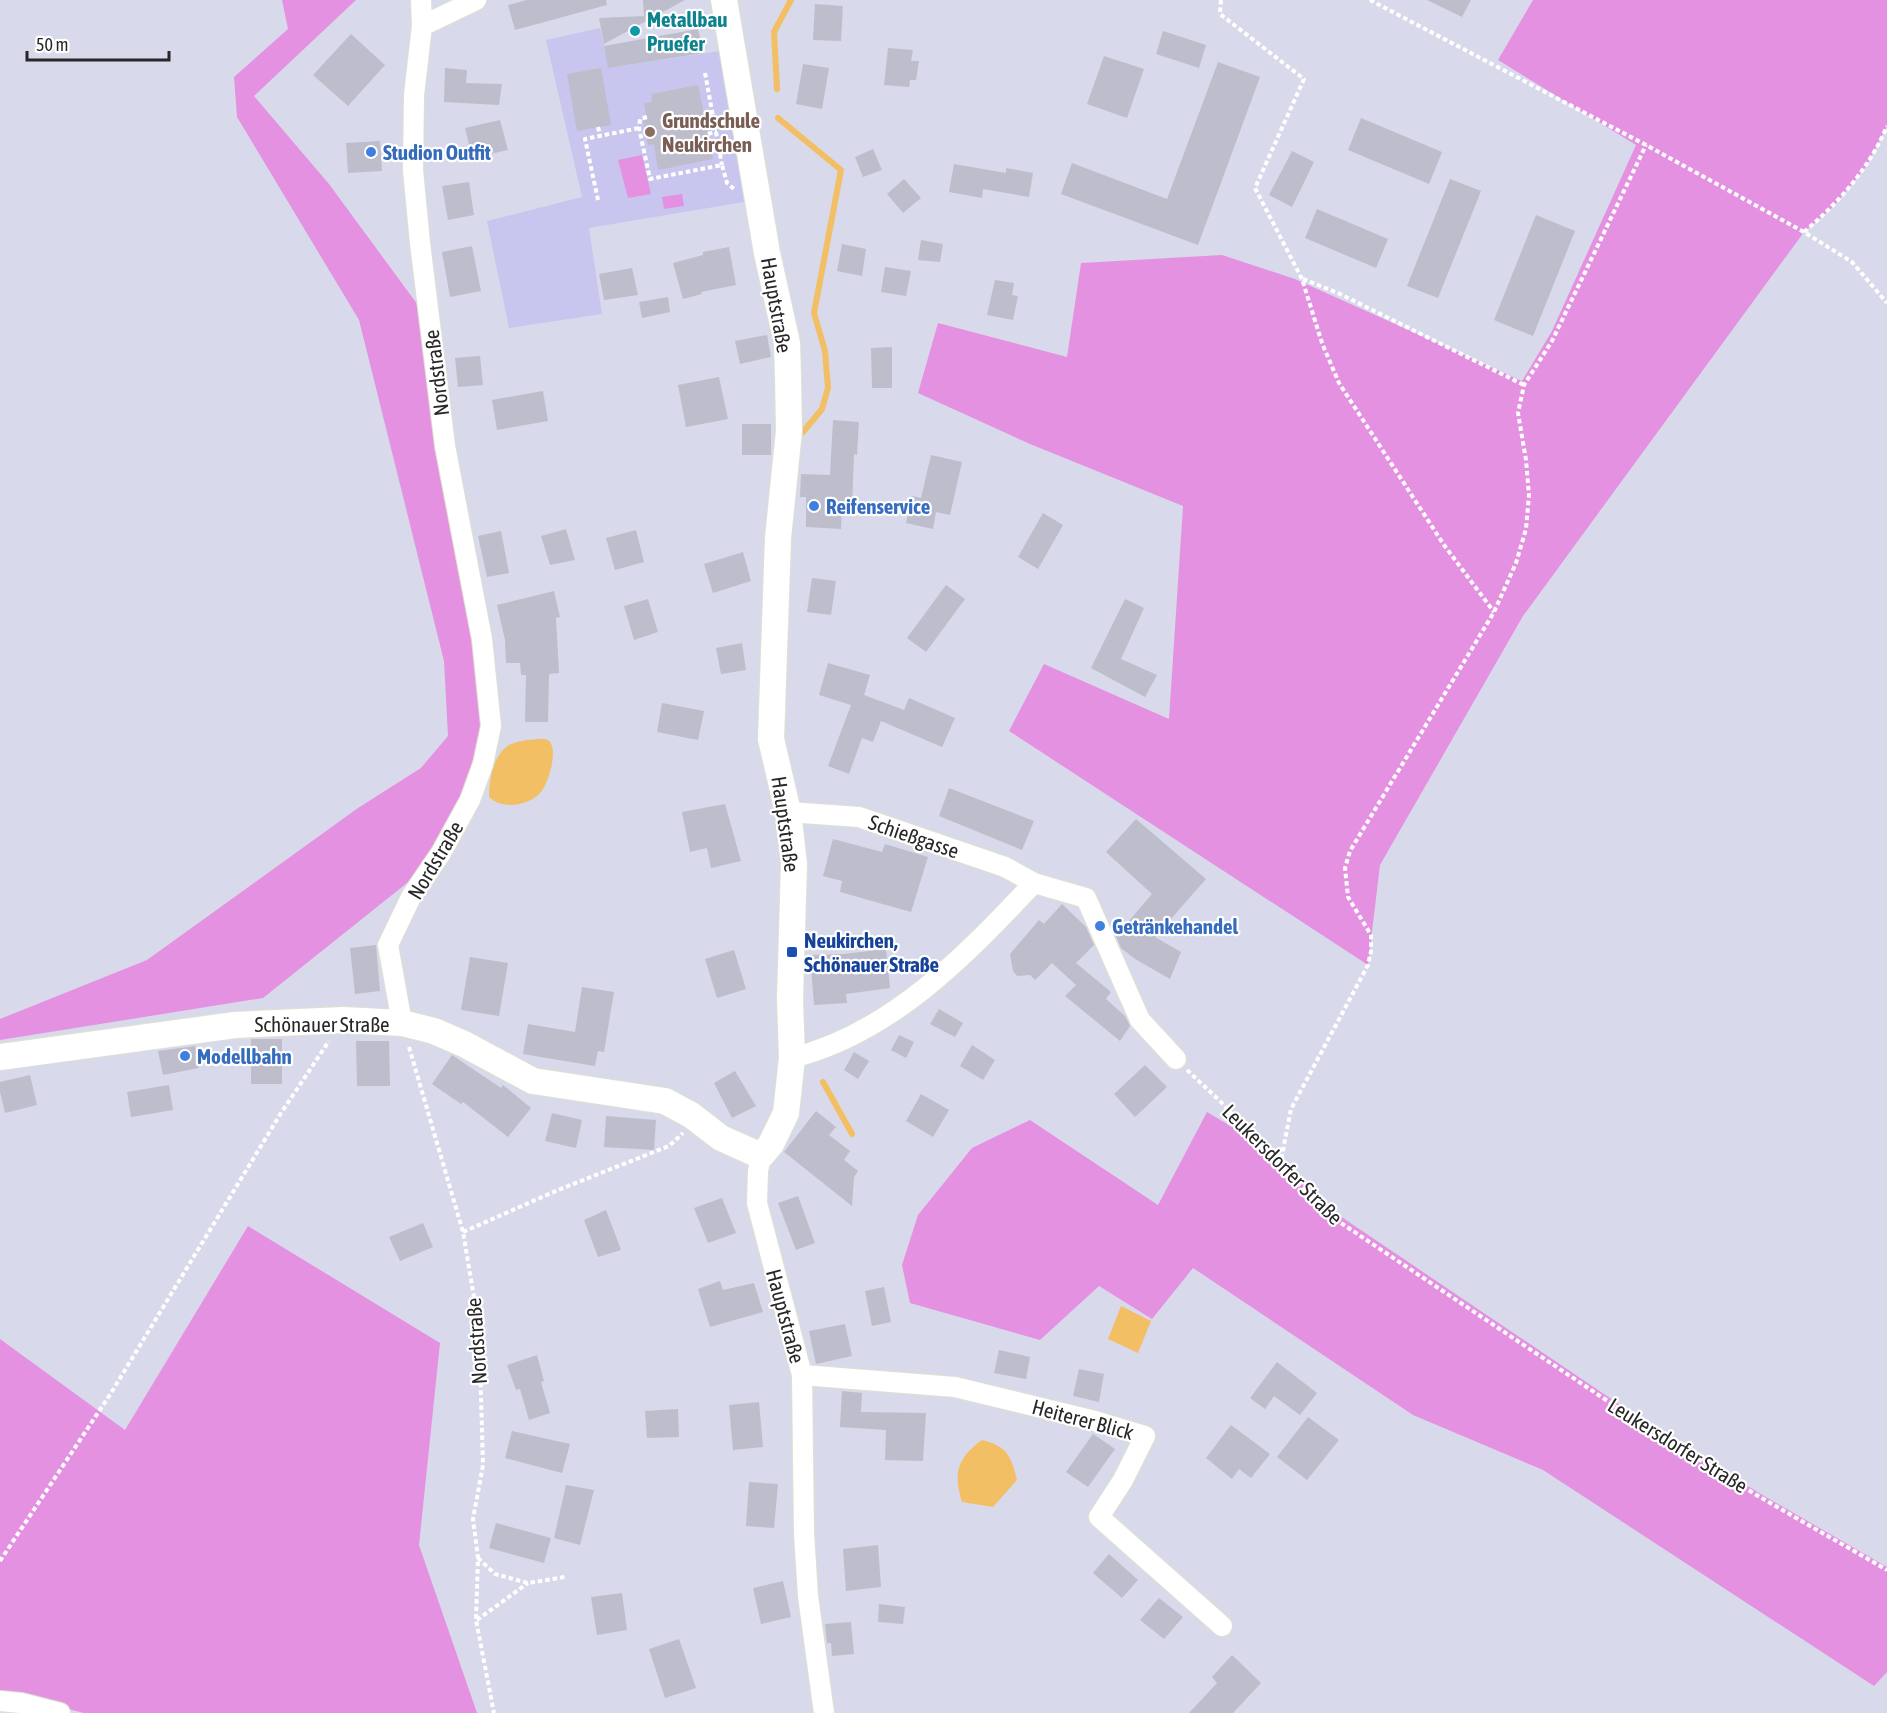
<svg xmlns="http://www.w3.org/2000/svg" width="1887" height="1713" viewBox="0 0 1887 1713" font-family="'Asap Condensed',sans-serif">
  <rect width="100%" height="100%" fill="#d8d9eb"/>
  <path fill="#c8c6ee" d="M600,28L606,54L621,66L720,51L744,202L589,228L602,314L509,328L487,221L582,197L546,40Z"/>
  <g fill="#e591e2">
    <path d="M282,0H356L254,96L329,184L423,312L478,638L483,726L466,797L422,871L263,998L0,1040V1019L147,960L358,808L421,768L448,736L444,661L359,320L237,117L234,77L288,29Z"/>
    <path d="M1533,0H1887V126L1865,168L1833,207L1804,232L1523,616L1380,865L1368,965L1009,731L1044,664L1169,719L1183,506L1030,444L918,393L938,323L1067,357L1081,263L1222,255L1295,279L1522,381L1552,331L1636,145L1498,60Z"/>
    <path d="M642,155L651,194L628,198L618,160Z"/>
    <path d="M682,194L684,206L664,209L662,197Z"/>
    <path d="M1207,1112L1282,1157L1343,1218L1638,1417L1759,1493L1887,1567V1672L1874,1686L1543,1470L1413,1415L1193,1268L1152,1319L1099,1286L1040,1340L910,1303L902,1265L918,1215L972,1148L1030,1120L1158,1205Z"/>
    <path d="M248,1226L440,1343L419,1545L477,1713H84L20,1697L0,1695V1339L125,1430Z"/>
  </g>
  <g fill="#f3bf65">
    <path d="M537,739C542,739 547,738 550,742C558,752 548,784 541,792C529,806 502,810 489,797C489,780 493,755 509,745C517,741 528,740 537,739Z"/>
    <path d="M1121,1306L1151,1321L1138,1353L1108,1339Z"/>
    <path d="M982,1440C1007,1446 1011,1456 1017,1480L993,1507L962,1502C953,1473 957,1458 982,1440Z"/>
  </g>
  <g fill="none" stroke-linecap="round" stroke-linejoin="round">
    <g stroke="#f3bf65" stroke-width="6">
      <path d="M777,89L774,32L791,0"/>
      <path d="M778,118L841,170L814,313L825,351L828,388L822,409L803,432"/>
      <path d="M823,1082L852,1134"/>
    </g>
  </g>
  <g fill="#bdbdcc">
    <path d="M527,0H606L607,5L515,30L508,5Z"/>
    <path d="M643,0H685L604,44L599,18L644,16Z"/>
    <path d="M1427,0H1471L1462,17Z"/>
    <path d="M815,4L843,6L841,41L813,40Z"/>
    <path d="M698,29L704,53L608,68L604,46Z"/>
    <path d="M1163,31L1206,45L1199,68L1156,54Z"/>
    <path d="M351,34L385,65L348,106L313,75Z"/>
    <path d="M888,48L913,50L911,61H919L916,80H910L909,87L884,85Z"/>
    <path d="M1104,56L1144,69L1127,118L1087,104Z"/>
    <path d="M1218,62L1260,77L1198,245L1061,194L1072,163L1167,199Z"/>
    <path d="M803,64L829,68L822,109L796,104Z"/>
    <path d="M445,68L467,70L466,83L502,84L499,105L444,102Z"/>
    <path d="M601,68L611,125L577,131L567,74Z"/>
    <path d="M698,85L713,159L658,170L654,144L648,145L643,120L647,119L644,103L652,102L651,94Z"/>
    <path d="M1361,118L1442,152L1429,184L1348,150Z"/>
    <path d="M500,120L508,150L472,158L465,128Z"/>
    <path d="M380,141L382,171L348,173L346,143Z"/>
    <path d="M873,149L882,170L863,177L855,157Z"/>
    <path d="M1292,151L1314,162L1292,207L1269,195Z"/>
    <path d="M954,164L1006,173V168L1033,173L1029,197L983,189L982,198L949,192Z"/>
    <path d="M904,179L921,198L903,213L887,194Z"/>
    <path d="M1450,179L1481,191L1438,298L1407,286Z"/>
    <path d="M469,182L474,215L448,220L442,186Z"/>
    <path d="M1317,209L1388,239L1376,268L1305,238Z"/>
    <path d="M1536,215L1575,231L1533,336L1494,320Z"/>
    <path d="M921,240L943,244L940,262L918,260Z"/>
    <path d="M842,244L866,249L862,276L837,271Z"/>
    <path d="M472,246L481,291L450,297L442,252Z"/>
    <path d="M729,247L736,285L701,292L702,294L683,299L673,263L703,255V252Z"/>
    <path d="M885,267L911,271L906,296L881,292Z"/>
    <path d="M632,268L638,295L604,300L599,274Z"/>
    <path d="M995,280L1014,283L1012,295L1018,296L1013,320L987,315Z"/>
    <path d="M668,297L670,312L642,318L639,302Z"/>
    <path d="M767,335L771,357L740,364L735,341Z"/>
    <path d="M892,347V388H872L871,348Z"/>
    <path d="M480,356L483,385L458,387L455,358Z"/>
    <path d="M719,377L728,419L686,427L678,385Z"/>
    <path d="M543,391L548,421L497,430L492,400Z"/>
    <path d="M833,420L859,422L857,455L854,454L852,509L842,508L841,529L806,527V497H800L801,474L830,475Z"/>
    <rect x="742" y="424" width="29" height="31"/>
    <path d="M931,455L962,462L950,515L936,512L933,529L906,523L912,496L921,498Z"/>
    <path d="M1043,513L1063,525L1038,569L1018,557Z"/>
    <path d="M566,529L575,560L550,565L541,536Z"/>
    <path d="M636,530L644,562L615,570L606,538Z"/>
    <path d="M501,531L509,573L487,577L478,536Z"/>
    <path d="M743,552L751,581L713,593L704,564Z"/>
    <path d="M812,578L836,581L831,615L807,612Z"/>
    <path d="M946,585L965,599L926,652L907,638Z"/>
    <path d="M554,591L560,617L556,618L559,673L549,674L548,722H525L526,675H521L520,663H506L505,640L497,605Z"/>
    <path d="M648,599L658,632L634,640L624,606Z"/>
    <path d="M1125,599L1144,608L1121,659L1157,675L1145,697L1091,668Z"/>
    <path d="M742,643L746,670L721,674L716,648Z"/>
    <path d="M828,663L870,675L864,695L904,710L909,698L955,718L942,747L881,721L873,742L862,738L849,774L828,766L851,705L819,695Z"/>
    <path d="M662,703L704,711L698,740L657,732Z"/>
    <path d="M949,788L1034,821L1022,850L939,816Z"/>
    <path d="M725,804L741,861L711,868L707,848L690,852L682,812Z"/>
    <path d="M1136,819L1206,879L1155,937L1181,952L1170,979L1135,959L1121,948L1116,936L1152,894L1106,852Z"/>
    <path d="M833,839L882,852L885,844L928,857L911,912L840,892L842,881L823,876Z"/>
    <path d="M1062,904L1086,927L1094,945L1076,963L1111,992L1106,999L1125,1016L1130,1026L1120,1041L1065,996L1076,985L1052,963L1035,980L1030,975L1017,976L1013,971L1010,954L1039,920L1044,924Z"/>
    <path d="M376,945L380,991L355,994L350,948Z"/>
    <path d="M886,949L890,988L846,994L847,1003L814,1005L810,955L844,954Z"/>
    <path d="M734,950L746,989L717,998L705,959Z"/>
    <path d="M470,957L508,963L499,1016L461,1010Z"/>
    <path d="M582,987L614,992L604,1052L598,1051L595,1066L523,1054L528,1024L575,1032Z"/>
    <path d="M939,1009L963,1023L955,1037L930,1024Z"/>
    <path d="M899,1035L914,1042L906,1058L891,1050Z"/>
    <rect x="251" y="1039" width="31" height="45"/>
    <path d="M356,1041H389L390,1086H357Z"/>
    <path d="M972,1045L995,1060L983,1080L960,1066Z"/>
    <path d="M195,1046L199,1068L163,1075L158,1051Z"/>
    <path d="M854,1052L869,1061L858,1079L844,1070Z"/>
    <path d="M452,1055L501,1088L503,1085L531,1108L508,1137L463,1102L461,1104L432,1084Z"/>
    <path d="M1145,1065L1167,1087L1135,1117L1114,1094Z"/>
    <path d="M735,1071L756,1106L732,1118L714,1083Z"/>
    <path d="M30,1075L37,1105L5,1113L0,1092V1082Z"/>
    <path d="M169,1085L173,1110L131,1117L127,1092Z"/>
    <path d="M921,1094L949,1110L933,1137L906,1121Z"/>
    <path d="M816,1111L836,1127L829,1135L850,1151L844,1160L858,1171L854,1177L852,1206L784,1152Z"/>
    <path d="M552,1113L582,1120L576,1148L545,1141Z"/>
    <path d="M606,1116L656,1120L654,1150L604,1147Z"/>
    <path d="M798,1196L815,1243L796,1250L778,1203Z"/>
    <path d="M722,1198L736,1233L708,1243L694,1208Z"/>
    <path d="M606,1210L621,1250L598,1257L584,1220Z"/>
    <path d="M423,1223L433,1247L400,1261L389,1237Z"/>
    <path d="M720,1281L723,1290L754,1283L763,1312L710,1327L698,1289Z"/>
    <path d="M884,1287L891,1322L872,1326L865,1291Z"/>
    <path d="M845,1324L852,1356L816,1364L809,1331Z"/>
    <path d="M999,1350L1030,1357L1026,1379L994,1373Z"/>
    <path d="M537,1355L544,1381L541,1382L550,1413L529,1420L520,1389L516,1390L507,1365Z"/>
    <path d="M1277,1362L1317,1393L1300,1415L1274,1396L1265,1409L1250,1398Z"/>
    <path d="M1079,1369L1104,1374L1099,1402L1073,1396Z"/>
    <path d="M842,1391L862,1393L861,1412L926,1413L923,1461L885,1460L886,1430L840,1427Z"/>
    <path d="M759,1402L763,1447L733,1450L729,1405Z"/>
    <path d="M678,1409L679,1437L647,1438L645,1411Z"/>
    <path d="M1308,1417L1339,1440L1307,1480L1277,1457Z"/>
    <path d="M1231,1425L1270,1454L1251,1478L1239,1469L1232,1479L1206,1458Z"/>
    <path d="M512,1431L570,1444L562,1473L505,1458Z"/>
    <path d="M1093,1434L1115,1449L1088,1487L1066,1472Z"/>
    <path d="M749,1482L778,1484L774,1528L746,1526Z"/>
    <path d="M566,1485L594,1490L580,1545L554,1538Z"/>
    <path d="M496,1523L551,1538L544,1563L489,1548Z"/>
    <path d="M878,1545L881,1587L846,1591L843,1549Z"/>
    <path d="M1109,1554L1138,1580L1122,1598L1093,1573Z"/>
    <path d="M783,1581L791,1617L761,1624L753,1588Z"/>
    <path d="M622,1593L627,1630L597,1635L591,1597Z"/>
    <path d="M1159,1598L1183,1617L1164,1639L1140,1620Z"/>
    <path d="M879,1604L905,1607L903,1624L878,1622Z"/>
    <path d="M851,1622L854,1654L832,1656L831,1643H827L825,1624Z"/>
    <path d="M679,1639L696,1688L665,1698L649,1649Z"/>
    <path d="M1232,1655L1261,1683L1233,1713H1189L1217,1683L1212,1677Z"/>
  </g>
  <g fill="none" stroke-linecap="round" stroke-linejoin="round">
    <g stroke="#dee2cd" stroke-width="22">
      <g id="minor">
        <path d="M422,26L476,0"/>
        <path d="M788,812L859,817L1005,867L1034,883L1086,898L1140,1020L1176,1059"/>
        <path d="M402,1023L388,945L411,897L441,853L470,800L483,764L491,726L482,639L445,446L420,243L413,170L414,95L422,26L421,0"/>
        <path d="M792,1058C892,1033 966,955 1034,883"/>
        <path d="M761,1156L758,1171L757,1203L802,1375L804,1533L808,1596L824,1713"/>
        <path d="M802,1375L955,1387L1095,1421L1145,1436L1123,1480L1099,1517L1222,1626"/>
        <path d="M0,1701L21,1703L60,1713"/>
      </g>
    </g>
    <g stroke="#dee2cd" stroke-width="28">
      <path id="tertiary" d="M0,1057L235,1025L343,1020L402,1023L434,1031L464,1044L533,1081L665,1101L691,1115L721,1138L761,1156L771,1144L786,1113L792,1058L790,999L794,864L788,812L771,739L778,538L789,431L788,376L787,343L767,253L724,0"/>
    </g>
    <g stroke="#fff" stroke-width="4" stroke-dasharray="4.5 3" stroke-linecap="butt">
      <path d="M1221,0L1220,14L1304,79L1255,188L1302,279L1322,343L1339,383L1444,545L1494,612"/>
      <path d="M1370,0L1646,145L1804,232L1852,262L1887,303"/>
      <path d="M705,73L722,165"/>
      <path d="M647,117L640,119L639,128L650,179L722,165L727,183L734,189"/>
      <path d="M598,127L600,135"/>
      <path d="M708,134L717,131"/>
      <path d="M598,200L585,139L639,128"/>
      <path d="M1804,232C1839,202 1869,169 1887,126"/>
      <path d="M1303,279L1338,293L1524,385"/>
      <path d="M409,1047L463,1232L479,1327L483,1465L473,1519L478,1558L476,1620L494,1713"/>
      <path d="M1187,1070L1221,1102L1280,1166L1335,1219L1636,1420L1758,1496L1887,1570"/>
      <path d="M1280,1166L1291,1109L1368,965L1371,951V935L1348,897L1345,868L1350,851L1494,612L1516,563L1526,529L1529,495L1526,460L1518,413L1524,385L1552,341L1646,145"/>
      <path d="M463,1232L558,1190L669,1146L683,1133"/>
      <path d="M478,1558L495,1574L528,1583L565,1577"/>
      <path d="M0,1561L111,1393L281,1113L329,1041"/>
      <path d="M477,1620L528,1583"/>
    </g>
    <use href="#minor" stroke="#fff" stroke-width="20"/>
    <use href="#tertiary" stroke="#fff" stroke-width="26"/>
  </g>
  <circle fill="#0f9aa8" stroke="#fff" stroke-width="2" cx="635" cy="31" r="6"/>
  <circle fill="#8d6e63" stroke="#fff" stroke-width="2" cx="650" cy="132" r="6"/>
  <g fill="#3f7fe0" stroke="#fff" stroke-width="2">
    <circle cx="371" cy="152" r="6"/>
    <circle cx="814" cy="506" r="6"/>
    <circle cx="1100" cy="926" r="6"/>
    <circle cx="185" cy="1056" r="6"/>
  </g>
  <rect fill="#1a4fb4" stroke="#fff" stroke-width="2" x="786" y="946" width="12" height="12" rx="3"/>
  <g text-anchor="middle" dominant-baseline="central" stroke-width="4.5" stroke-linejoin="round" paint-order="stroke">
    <g font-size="21" font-weight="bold" fill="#0d838f" stroke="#fff" text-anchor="start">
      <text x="647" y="19">Metallbau<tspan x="647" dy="24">Pruefer</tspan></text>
    </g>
    <g font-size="21" font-weight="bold" fill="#785e54" stroke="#fff" text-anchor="start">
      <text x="662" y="120">Grundschule<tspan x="662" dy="24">Neukirchen</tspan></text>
    </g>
    <g font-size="21" font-weight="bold" fill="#366cbe" stroke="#fff" text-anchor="start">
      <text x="383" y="152">Studion Outfit</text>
      <text x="826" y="506">Reifenservice</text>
      <text x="1112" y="926">Getränkehandel</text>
      <text x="197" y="1056">Modellbahn</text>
    </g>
    <g font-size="21" fill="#272727" stroke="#fff">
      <text transform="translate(777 305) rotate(80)">Hauptstraße</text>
      <text transform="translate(436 373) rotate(-97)">Nordstraße</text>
      <text transform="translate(786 824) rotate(82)">Hauptstraße</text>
      <text transform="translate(914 836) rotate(19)">Schießgasse</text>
      <text transform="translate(435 860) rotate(-59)">Nordstraße</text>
      <text x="322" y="1024">Schönauer Straße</text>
      <text transform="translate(1283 1164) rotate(45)">Leukersdorfer Straße</text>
      <text transform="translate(786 1316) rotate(75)">Hauptstraße</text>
      <text transform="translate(476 1341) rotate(-94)">Nordstraße</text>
      <text transform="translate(1083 1419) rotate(15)">Heiterer Blick</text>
      <text transform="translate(1678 1445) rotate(32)">Leukersdorfer Straße</text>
    </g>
    <g font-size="21" font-weight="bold" fill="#164399" stroke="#fff" text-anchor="start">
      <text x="804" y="940">Neukirchen,<tspan x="804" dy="24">Schönauer Straße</tspan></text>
    </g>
  </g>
  <path d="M27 51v9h142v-9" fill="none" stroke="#272727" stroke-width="3"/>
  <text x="36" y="51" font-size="18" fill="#272727" stroke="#ffffff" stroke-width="4.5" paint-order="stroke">50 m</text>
</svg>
